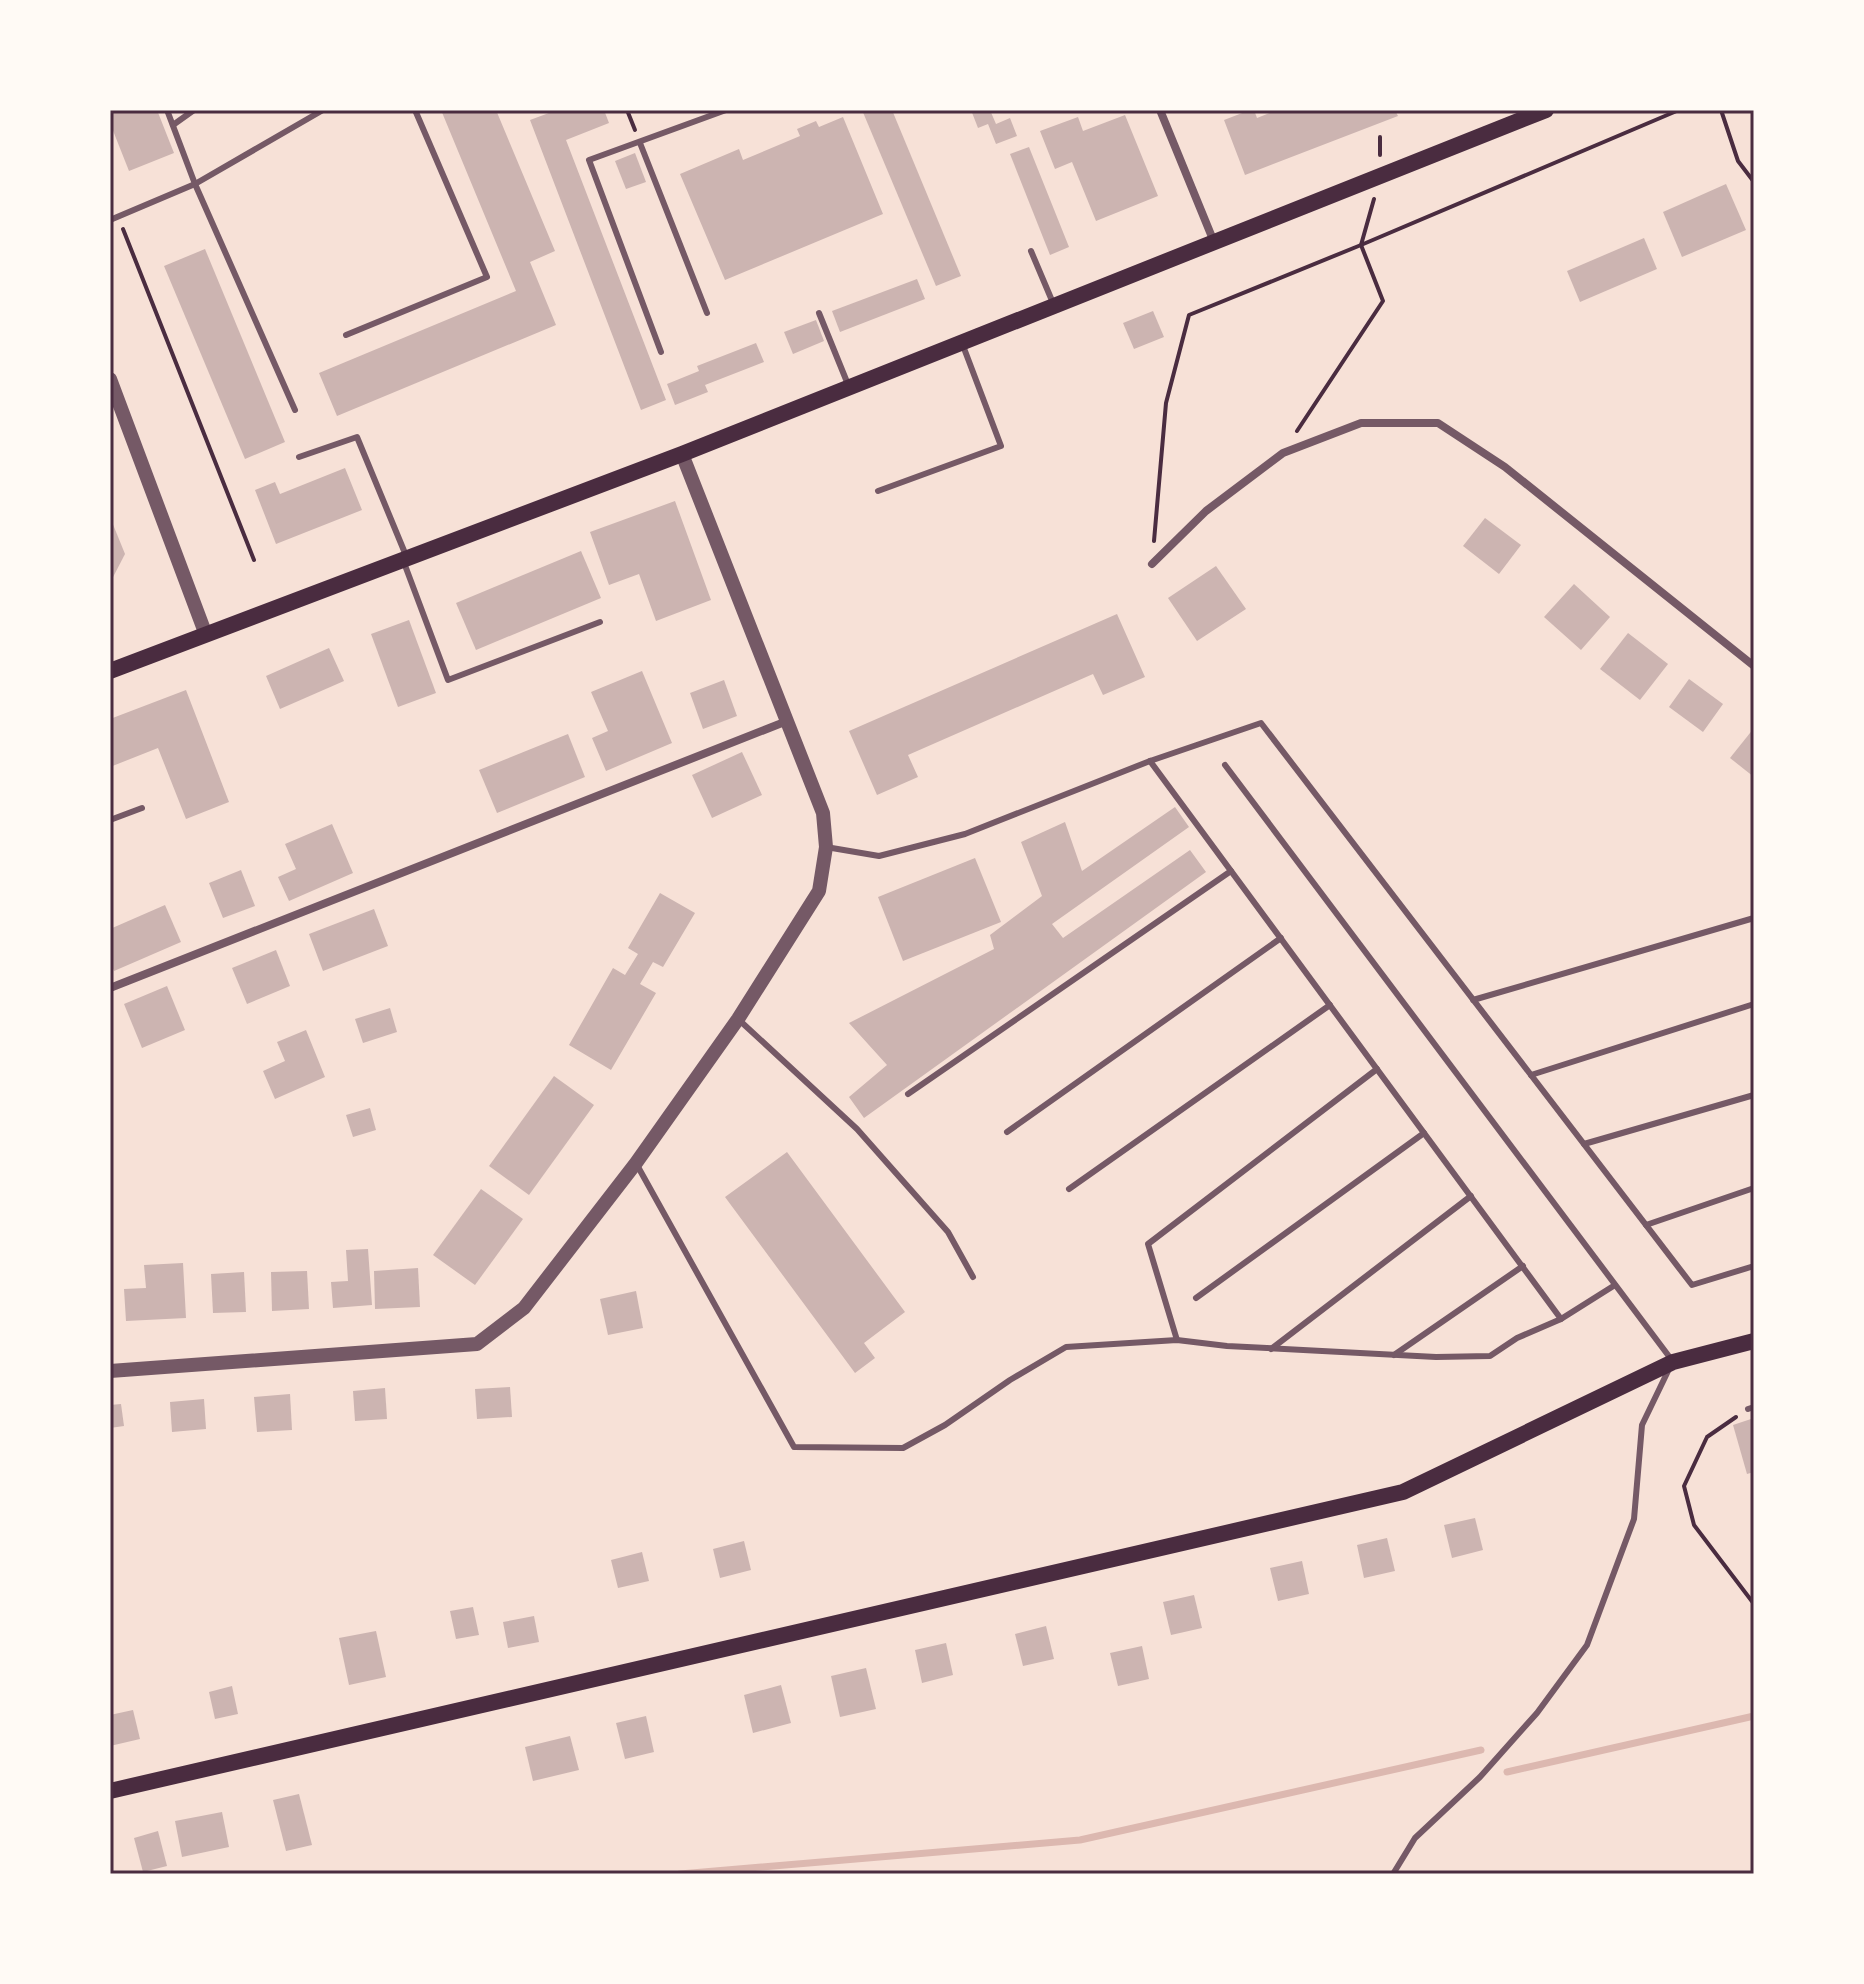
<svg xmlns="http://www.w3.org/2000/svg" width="1864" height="1984" viewBox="0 0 1864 1984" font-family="Roboto,sans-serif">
  <rect width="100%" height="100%" fill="#f7e1d7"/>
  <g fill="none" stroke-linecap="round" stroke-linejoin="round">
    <g stroke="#dcb8b0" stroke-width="7">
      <path d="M1507,1772L1754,1716"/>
      <path d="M680,1874L1080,1840L1481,1750"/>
    </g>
  </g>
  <g fill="#ccb4b1">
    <path d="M110,110H157L174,153L129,171L110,123Z"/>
    <path d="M441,110H496L555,251L530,262L556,325L337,416L319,373L516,291Z"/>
    <path d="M557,110H604L609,123L566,140L666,400L641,410L530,120Z"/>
    <path d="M862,110H892L961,276L936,286Z"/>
    <path d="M971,110H990L996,124L1010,118L1017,136L996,144L988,124L978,128Z"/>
    <path d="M1250,110H1254L1257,118L1277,110H1395L1398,116L1245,175L1224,120Z"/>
    <path d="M1125,115L1158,196L1096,221L1072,162L1055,169L1040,131L1078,117L1083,131Z"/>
    <path d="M843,117L883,214L725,280L680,174L739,149L743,160L800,136L797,129L816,121L819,127Z"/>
    <path d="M1029,147L1069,247L1050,255L1010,154Z"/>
    <path d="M635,153L646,182L626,189L615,161Z"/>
    <path d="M1726,184L1746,230L1682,257L1663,212Z"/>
    <path d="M1644,238L1657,269L1580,302L1567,271Z"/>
    <path d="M205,249L285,442L245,459L164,266Z"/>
    <path d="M917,279L925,299L840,332L832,311Z"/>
    <path d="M1153,311L1164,337L1134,349L1123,323Z"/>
    <path d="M816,320L824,341L793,354L784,332Z"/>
    <path d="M756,343L764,362L705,385L708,392L675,405L667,384L699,371L697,366Z"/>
    <path d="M345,468L362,510L276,544L255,490L275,482L280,494Z"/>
    <path d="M675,501L711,600L656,621L639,574L609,585L590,532Z"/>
    <path d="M110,517L125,554L110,583Z"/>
    <path d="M1485,518L1521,545L1499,574L1463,546Z"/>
    <path d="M581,551L601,598L476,650L456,603Z"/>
    <path d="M1216,566L1246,609L1197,641L1168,598Z"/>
    <path d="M1574,584L1610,617L1581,650L1544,617Z"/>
    <path d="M1117,614L1145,677L1103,695L1093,674L908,755L918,777L877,795L849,731Z"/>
    <path d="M409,620L436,693L398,707L371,634Z"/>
    <path d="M1628,633L1668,664L1640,700L1600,669Z"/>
    <path d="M329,648L344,681L280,709L266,676Z"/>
    <path d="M642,671L672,743L606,771L592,738L608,731L591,692Z"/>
    <path d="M1689,679L1723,704L1703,732L1669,707Z"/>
    <path d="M724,680L737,716L703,729L690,693Z"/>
    <path d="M186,690L229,802L186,819L158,748L110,767V719Z"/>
    <path d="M1754,728V777L1730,758Z"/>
    <path d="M568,734L585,777L497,813L479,770Z"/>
    <path d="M742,752L762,795L712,818L692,775Z"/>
    <path d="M1175,807L1189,827L1052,924L1063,938L1190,850L1206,872L864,1118L849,1097L887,1065L849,1023L994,949L990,935L1042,896L1021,842L1065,822L1082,871Z"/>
    <path d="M332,824L353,873L289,901L278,877L296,869L285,844Z"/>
    <path d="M975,858L1001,922L903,961L878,897Z"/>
    <path d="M241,870L255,906L223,918L209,883Z"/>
    <path d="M660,893L695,913L663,967L653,962L640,984L656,993L611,1070L569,1045L613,968L625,975L638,954L628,948Z"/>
    <path d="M165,905L181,942L114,971L110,962V929Z"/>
    <path d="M374,909L388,946L323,971L309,934Z"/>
    <path d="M276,950L290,986L247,1004L232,968Z"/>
    <path d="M167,986L185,1030L142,1048L124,1004Z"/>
    <path d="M390,1008L397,1032L363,1043L355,1019Z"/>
    <path d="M306,1030L325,1077L275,1099L263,1071L285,1061L277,1042Z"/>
    <path d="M554,1076L594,1105L529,1195L489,1166Z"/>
    <path d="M370,1108L376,1130L353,1137L346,1115Z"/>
    <path d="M787,1152L905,1312L864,1343L875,1358L855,1373L725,1197Z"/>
    <path d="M481,1189L523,1219L475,1285L433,1255Z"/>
    <path d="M368,1249L372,1305L333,1308L331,1282L348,1281L346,1250Z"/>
    <path d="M183,1263L186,1318L126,1321L124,1289L146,1288L144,1265Z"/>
    <path d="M418,1268L420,1307L375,1309L374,1271Z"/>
    <path d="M307,1271L309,1309L272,1311L271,1272Z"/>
    <path d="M244,1272L246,1312L213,1313L211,1274Z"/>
    <path d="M636,1291L643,1328L608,1335L600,1299Z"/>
    <path d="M510,1387L512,1417L477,1419L475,1389Z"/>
    <path d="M385,1388L387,1419L355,1421L353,1391Z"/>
    <path d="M290,1394L292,1430L257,1432L254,1397Z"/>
    <path d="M204,1399L206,1429L172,1432L170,1402Z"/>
    <path d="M121,1404L124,1426L110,1428V1405Z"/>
    <path d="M1754,1418V1472L1747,1474L1733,1425Z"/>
    <path d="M1475,1518L1483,1550L1452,1558L1444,1525Z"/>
    <path d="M1387,1538L1395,1571L1364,1578L1357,1545Z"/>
    <path d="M744,1541L751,1570L720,1578L713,1549Z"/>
    <path d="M642,1552L649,1581L618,1588L611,1560Z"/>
    <path d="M1302,1561L1309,1594L1278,1601L1270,1568Z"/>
    <path d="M1194,1595L1202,1628L1171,1635L1163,1602Z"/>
    <path d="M473,1607L479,1635L456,1639L450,1611Z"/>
    <path d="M534,1616L539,1642L508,1648L503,1622Z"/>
    <path d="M1046,1626L1054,1659L1023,1666L1015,1634Z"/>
    <path d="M376,1631L386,1677L349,1685L339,1638Z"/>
    <path d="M946,1643L953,1675L922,1683L915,1650Z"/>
    <path d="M1142,1646L1149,1679L1118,1686L1110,1653Z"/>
    <path d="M866,1668L876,1709L840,1717L831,1676Z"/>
    <path d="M781,1685L791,1723L753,1733L744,1695Z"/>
    <path d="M232,1686L238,1714L215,1719L209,1692Z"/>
    <path d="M133,1710L140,1739L110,1746V1715Z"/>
    <path d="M646,1716L654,1752L625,1759L616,1723Z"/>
    <path d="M570,1736L579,1770L533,1781L525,1747Z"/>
    <path d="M299,1794L312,1845L286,1851L273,1800Z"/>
    <path d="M222,1812L229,1847L182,1857L175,1821Z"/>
    <path d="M158,1831L167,1866L143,1872L134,1838Z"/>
  </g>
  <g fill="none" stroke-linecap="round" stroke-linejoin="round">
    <g stroke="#4a2c40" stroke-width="4">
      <path d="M627,110L635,130"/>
      <path d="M1721,110L1738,161L1754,182"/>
      <path d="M1380,137V155"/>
      <path d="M123,229L254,560"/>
      <path d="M1297,431L1383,301L1361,245L1374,199"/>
      <path d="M1154,541L1166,403L1189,315L1361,245L1679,110"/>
      <path d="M1736,1417L1707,1437L1684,1486L1694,1525L1754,1604"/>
    </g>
    <g stroke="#755966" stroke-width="6">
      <path d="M167,110L195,184L295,410"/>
      <path d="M173,125L194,110"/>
      <path d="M640,143L707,313"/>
      <path d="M110,220L195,184L323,110"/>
      <path d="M1031,251L1053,303"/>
      <path d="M819,313L849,387"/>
      <path d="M346,335L487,277L415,110"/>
      <path d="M661,352L589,160L726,110"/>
      <path d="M299,457L357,437L407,558"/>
      <path d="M878,491L1001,446L962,343"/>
      <path d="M403,560L448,680L600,622"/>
      <path d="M1150,761L1561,1319L1615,1285"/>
      <path d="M1225,765L1671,1359"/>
      <path d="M110,820L142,808"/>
      <path d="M826,847L879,856L965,834L1150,761L1261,723L1692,1285L1754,1266"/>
      <path d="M1473,1000L1754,918"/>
      <path d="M738,1019L857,1129L948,1232L973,1277"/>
      <path d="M1531,1075L1754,1004"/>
      <path d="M908,1094L1231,871"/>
      <path d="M1007,1132L1281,938"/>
      <path d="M1584,1144L1754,1095"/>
      <path d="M637,1165L794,1447L903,1448L945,1425L1010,1380L1066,1347L1177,1340L1227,1346L1436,1357L1490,1356L1517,1338L1561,1319"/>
      <path d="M1069,1189L1330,1005"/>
      <path d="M1646,1225L1754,1188"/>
      <path d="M1196,1298L1424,1133"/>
      <path d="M1177,1340L1148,1244L1377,1069"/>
      <path d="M1271,1349L1471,1196"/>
      <path d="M1394,1355L1523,1266"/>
      <path d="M1748,1409L1754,1407"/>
      <path d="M1393,1874L1415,1838L1480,1777L1537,1713L1587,1645L1634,1519L1642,1425L1669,1369"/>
    </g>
    <g stroke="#755966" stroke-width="8">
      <path d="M1160,110L1214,242"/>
      <path d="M1152,564L1206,511L1283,453L1361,423H1438L1505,467L1754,666"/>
      <path d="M110,988L787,721"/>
    </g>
    <g stroke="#755966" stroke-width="14">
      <path d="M110,379L206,635"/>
      <path d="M110,1371L477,1344L524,1308L636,1163L738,1019L819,891L826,847L823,813L682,454"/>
    </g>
    <g stroke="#4a2c40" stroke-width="16">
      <path d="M110,671L682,454L1546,110"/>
      <path d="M110,1791L1403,1492L1673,1362L1754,1341"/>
    </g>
  </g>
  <rect width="1864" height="1984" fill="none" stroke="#fffaf5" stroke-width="224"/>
  <rect x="112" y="112" width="1640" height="1760" fill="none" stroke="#4a2c40" stroke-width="3"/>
</svg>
